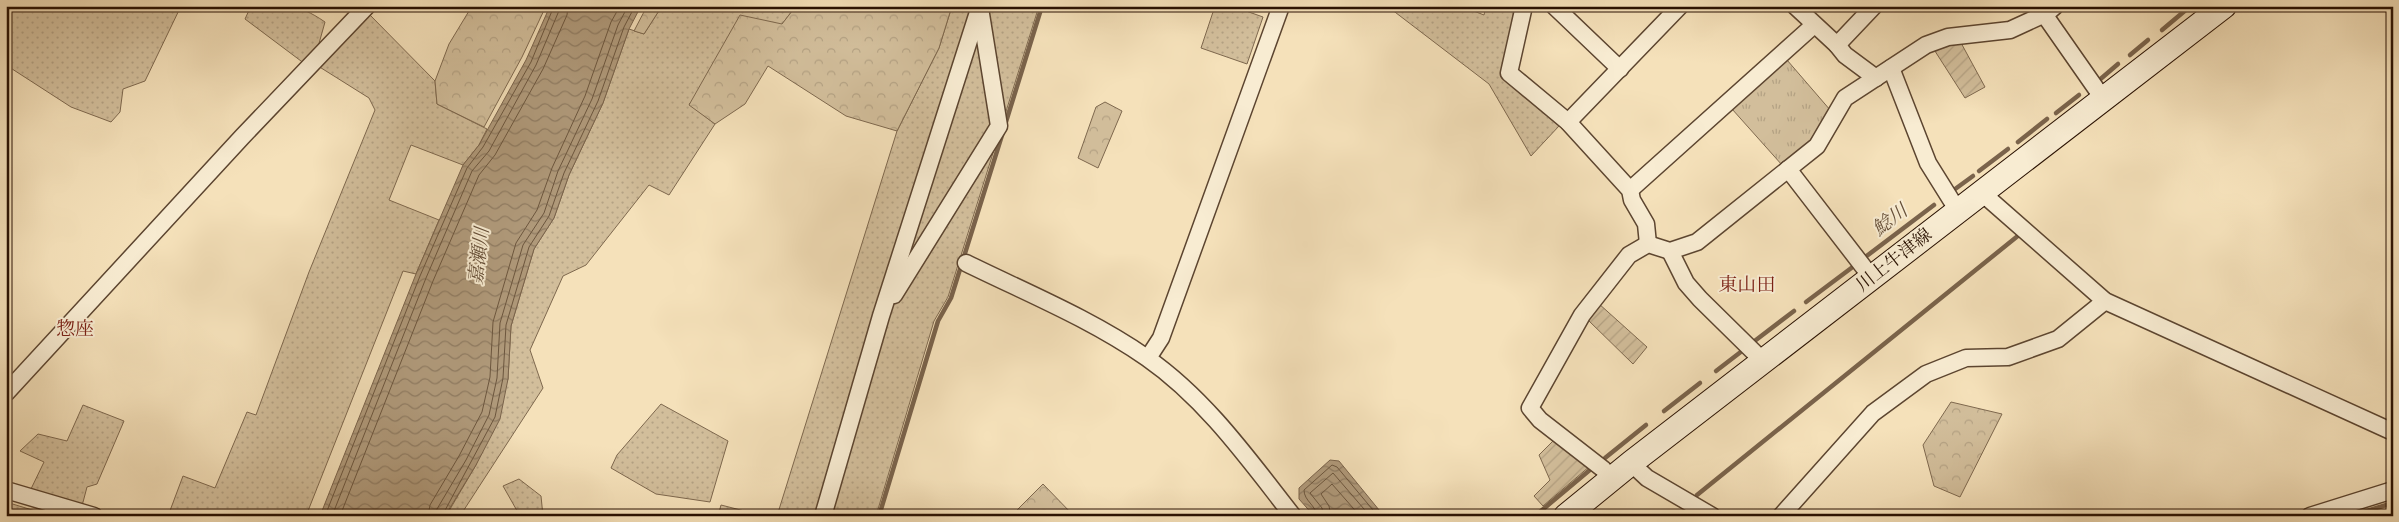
<svg xmlns="http://www.w3.org/2000/svg" width="2399" height="522" viewBox="0 0 2399 522" font-family="'Libre Bodoni','Noto Serif JP',serif">
  <defs>
    <pattern id="grass-dots" width="8" height="8" patternUnits="userSpaceOnUse" patternTransform="scale(1.25)"><rect width="8" height="8" fill="#d2be9b"/><path d="M2 2h.1M6 6h.1" fill="none" stroke="#b4a284" stroke-width="1.8" stroke-linecap="round"/></pattern>
    <pattern id="forest-crowns" width="20" height="18" patternUnits="userSpaceOnUse" patternTransform="scale(1.25)"><rect width="20" height="18" fill="#d2be9b"/><path d="M2 6a3 3 0 1 1 6 0M12 15a3 3 0 1 1 6 0" fill="none" stroke="#b4a284"/></pattern>
    <pattern id="park-tufts" width="24" height="20" patternUnits="userSpaceOnUse" patternTransform="scale(1.25)"><rect width="24" height="20" fill="#d2be9b"/><path d="M3 7l-1-3M5 7V3M7 7l1-3M15 17l-1-3M17 17v-4M19 17l1-3" fill="none" stroke="#b4a284"/></pattern>
    <pattern id="garden-furrows" width="10" height="10" patternUnits="userSpaceOnUse" patternTransform="scale(1.25)"><rect width="10" height="10" fill="#d2be9b"/><path d="M-1 1l2-2M0 10L10 0M9 11l2-2" fill="none" stroke="#b4a284"/></pattern>
    <pattern id="water-waves" width="16" height="10" patternUnits="userSpaceOnUse" patternTransform="scale(1.25)"><rect width="16" height="10" fill="#b09a7b"/><path d="M0 5q4-4 8 0t8 0" fill="none" stroke="#8f7c63"/></pattern>
  </defs>
  <rect width="100%" height="100%" fill="#f5e1ba"/>
  <filter id="stains"><feTurbulence type="fractalNoise" baseFrequency=".004" numOctaves="4"/><feColorMatrix values="0 0 0 0 .2 0 0 0 0 .09 0 0 0 0 .02 0 0 0 .5 -.17"/></filter>
  <radialGradient id="worn" r=".72"><stop offset=".6" stop-color="#630" stop-opacity="0"/><stop offset="1" stop-color="#630" stop-opacity=".3"/></radialGradient>
  <g fill="url(#grass-dots)" stroke="#7e684e">
    <path d="M6,6H181L145,81L123,89L120,112L111,122L71,107L6,65Z"/>
    <path d="M251,6C285,6 296,2 325,22L318,47L305,64L245,19Z"/>
    <path d="M662,6H796L782,24L689,104L715,124L669,195L649,185L586,265L563,276L530,350L543,388L460,516H446L476,465L508,379L511,326L534,249L554,218L569,175L603,103L629,29L644,34Z"/>
    <path d="M952,6H1039L948,297L934,321L876,516H777L897,131L939,48Z"/>
    <path d="M1215,6H1232L1263,17L1247,64L1201,48Z"/>
    <path d="M1387,6H1461L1484,15L1486,6H1515L1501,77L1559,126L1531,156L1489,84Z"/>
    <path d="M369,14L435,81L437,104L487,129L479,145L463,165L411,145L389,200L439,220L416,274L403,271L306,516H168L183,476L215,488L247,412L256,415L309,272L375,110L369,98L318,66Z"/>
    <path d="M661,404L728,441L710,502L656,494L611,468L617,455Z"/>
    <path d="M83,405L124,421L97,484L87,487L82,506L30,491L44,462L20,451L38,434L67,441Z"/>
    <path d="M519,479L541,496L543,516H520L503,486Z"/>
    <path d="M6,502L52,516H6Z"/>
    <path d="M721,505L764,516H718Z"/>
  </g>
  <g fill="url(#forest-crowns)" stroke="#7e684e">
    <path d="M472,6H546L522,57L484,127L437,104L435,81L449,44Z"/>
    <path d="M647,6H662L644,34L634,31Z"/>
    <path d="M796,6H952L939,48L897,131L846,116L768,66L745,104L715,124L689,105L740,15L782,24Z"/>
    <path d="M1105,102L1122,111L1098,168L1078,158L1096,107Z"/>
    <path d="M1951,402L2002,414L1960,497L1934,486L1923,445Z"/>
    <path d="M1043,484L1074,516H1011Z"/>
  </g>
  <path fill="url(#park-tufts)" stroke="#7e684e" d="M1787,60L1831,111L1808,143L1782,165L1732,109Z"/>
  <g fill="url(#garden-furrows)" stroke="#7e684e">
    <path d="M1960,41L1985,87L1965,98L1933,48Z"/>
    <path d="M1598,303L1647,347L1633,364L1588,320Z"/>
    <path d="M1555,439L1590,466L1543,506L1534,496L1550,480L1539,455Z"/>
  </g>
  <g fill="url(#water-waves)" stroke="#7a634b">
    <path d="M550,6H641L629,29L603,103L569,175L554,218L534,249L511,326L508,379L500,419L476,465L445,516H320L416,274L463,165L479,145L526,60Z"/>
    <path d="M1330,460L1339,461L1384,516H1314L1299,499V488Z"/>
  </g>
  <g fill="none" stroke-linecap="round" stroke-linejoin="round">
    <g stroke="#6c563e" stroke-width="1">
      <path d="M325,516L420,276L467,168L483,147L531,62L554,6"/>
      <path d="M332,516L426,278L472,171L489,151L536,65L561,6"/>
      <path d="M340,516L433,281L479,175L495,155L543,69L567,15L568,6"/>
      <path d="M428,516L430,505L459,456L482,412L490,377L493,322L516,243L537,210L552,168L585,96L611,22L620,6"/>
      <path d="M435,516L437,509L466,460L489,415L497,378L500,323L523,245L544,213L558,171L592,99L618,25L628,6"/>
      <path d="M442,516L495,417L503,378L506,325L529,247L549,216L564,173L598,101L624,27L635,6"/>
      <path d="M1317,516C1316,505 1304,501 1304,490L1332,465L1337,467L1378,516"/>
      <path d="M1323,516L1322,508L1310,493L1333,473L1370,516"/>
      <path d="M1331,516L1329,506L1321,494L1332,484L1360,516"/>
    </g>
    <g stroke="#7a634b" stroke-width="4.5">
      <path d="M2162,30L2187,9"/>
      <path d="M2130,55L2148,40"/>
      <path d="M2097,82L2118,64"/>
      <path d="M2056,113L2079,95"/>
      <path d="M1005,125L1042,6"/>
      <path d="M2018,142L2047,119"/>
      <path d="M1979,171L2008,149"/>
      <path d="M1951,192L1973,176"/>
      <path d="M1864,258L1934,205"/>
      <path d="M1806,302L1854,266"/>
      <path d="M1752,343L1794,311"/>
      <path d="M1716,371L1742,351"/>
      <path d="M1664,411L1700,383"/>
      <path d="M1605,458L1646,425"/>
      <path d="M1697,495L2019,235"/>
      <path d="M879,516L938,321L951,298L1003,132"/>
      <path d="M1535,516L1591,469"/>
      <path d="M2350,516L2393,503"/>
    </g>
    <g stroke="#5c4530" stroke-width="19">
      <g id="minor">
        <path d="M1524,6L1509,73L1568,122L1630,190L1632,200L1646,224L1648,244"/>
        <path d="M1554,6L1620,69"/>
        <path d="M1795,6L1837,45L1874,6"/>
        <path d="M2043,6L2046,17L2104,100"/>
        <path d="M1837,45L1845,55L1876,78"/>
        <path d="M1891,68L1928,163L1958,211"/>
        <path d="M1568,122L1680,6"/>
        <path d="M1788,169L1872,278"/>
        <path d="M1630,190L1814,25"/>
        <path d="M1982,193L2105,301L2393,432"/>
        <path d="M1670,251L1686,283L1700,299L1763,361"/>
        <path d="M966,263C1027,293 1091,319 1147,358C1206,399 1249,460 1293,516"/>
        <path d="M894,295L999,126L980,8"/>
        <path d="M1148,358L1161,338L1281,6"/>
        <path d="M6,393L242,137L367,6"/>
        <path d="M1631,463L1647,478L1712,516"/>
        <path d="M1611,479L1603,469L1540,420L1530,408L1582,315L1629,255L1648,244L1670,251L1697,242L1817,146L1845,98L1926,45L1948,37L2010,30L2047,13L2055,6"/>
        <path d="M6,490L94,516"/>
        <path d="M823,516L881,316L980,6"/>
        <path d="M1781,516L1873,413L1926,374L1966,358L2008,357L2058,339L2105,301"/>
        <path d="M2310,516L2393,490"/>
      </g>
    </g>
    <g stroke="#291102" stroke-width="26">
      <path id="secondary" d="M1566,516L1631,463L2224,6"/>
    </g>
    <use href="#minor" stroke="#f8ecd2" stroke-width="16"/>
    <use href="#secondary" stroke="#f8ecd2" stroke-width="24"/>
  </g>
  <g text-anchor="middle" dominant-baseline="central" stroke-width="4" stroke-linejoin="round" paint-order="stroke">
    <g font-size="18" fill="#291102" stroke="#f8ecd2">
      <text transform="translate(1894 260) rotate(-38)">川上牛津線</text>
    </g>
    <g font-size="19" font-style="italic" fill="#664f38" stroke="#f8ecd2">
      <text transform="translate(1890 220) rotate(-37)">鯰川</text>
      <text transform="translate(479 256) rotate(-83)">嘉瀬川</text>
    </g>
    <g font-size="19" fill="#7a1f14" stroke="#f8ecd2">
      <text x="1747" y="285">東山田</text>
      <text x="75" y="329">惣座</text>
    </g>
  </g>
  <rect width="2399" height="522" fill="none" stroke="#f5e1ba" stroke-width="25"/>
  <rect x="8" y="8" width="2384" height="507" fill="none" stroke="#291102" stroke-width="2.5"/>
  <rect x="12" y="12" width="2374" height="497" fill="none" stroke="#291102"/>
  <rect width="100%" height="100%" filter="url(#stains)"/>
  <rect width="100%" height="100%" fill="url(#worn)"/>
</svg>
